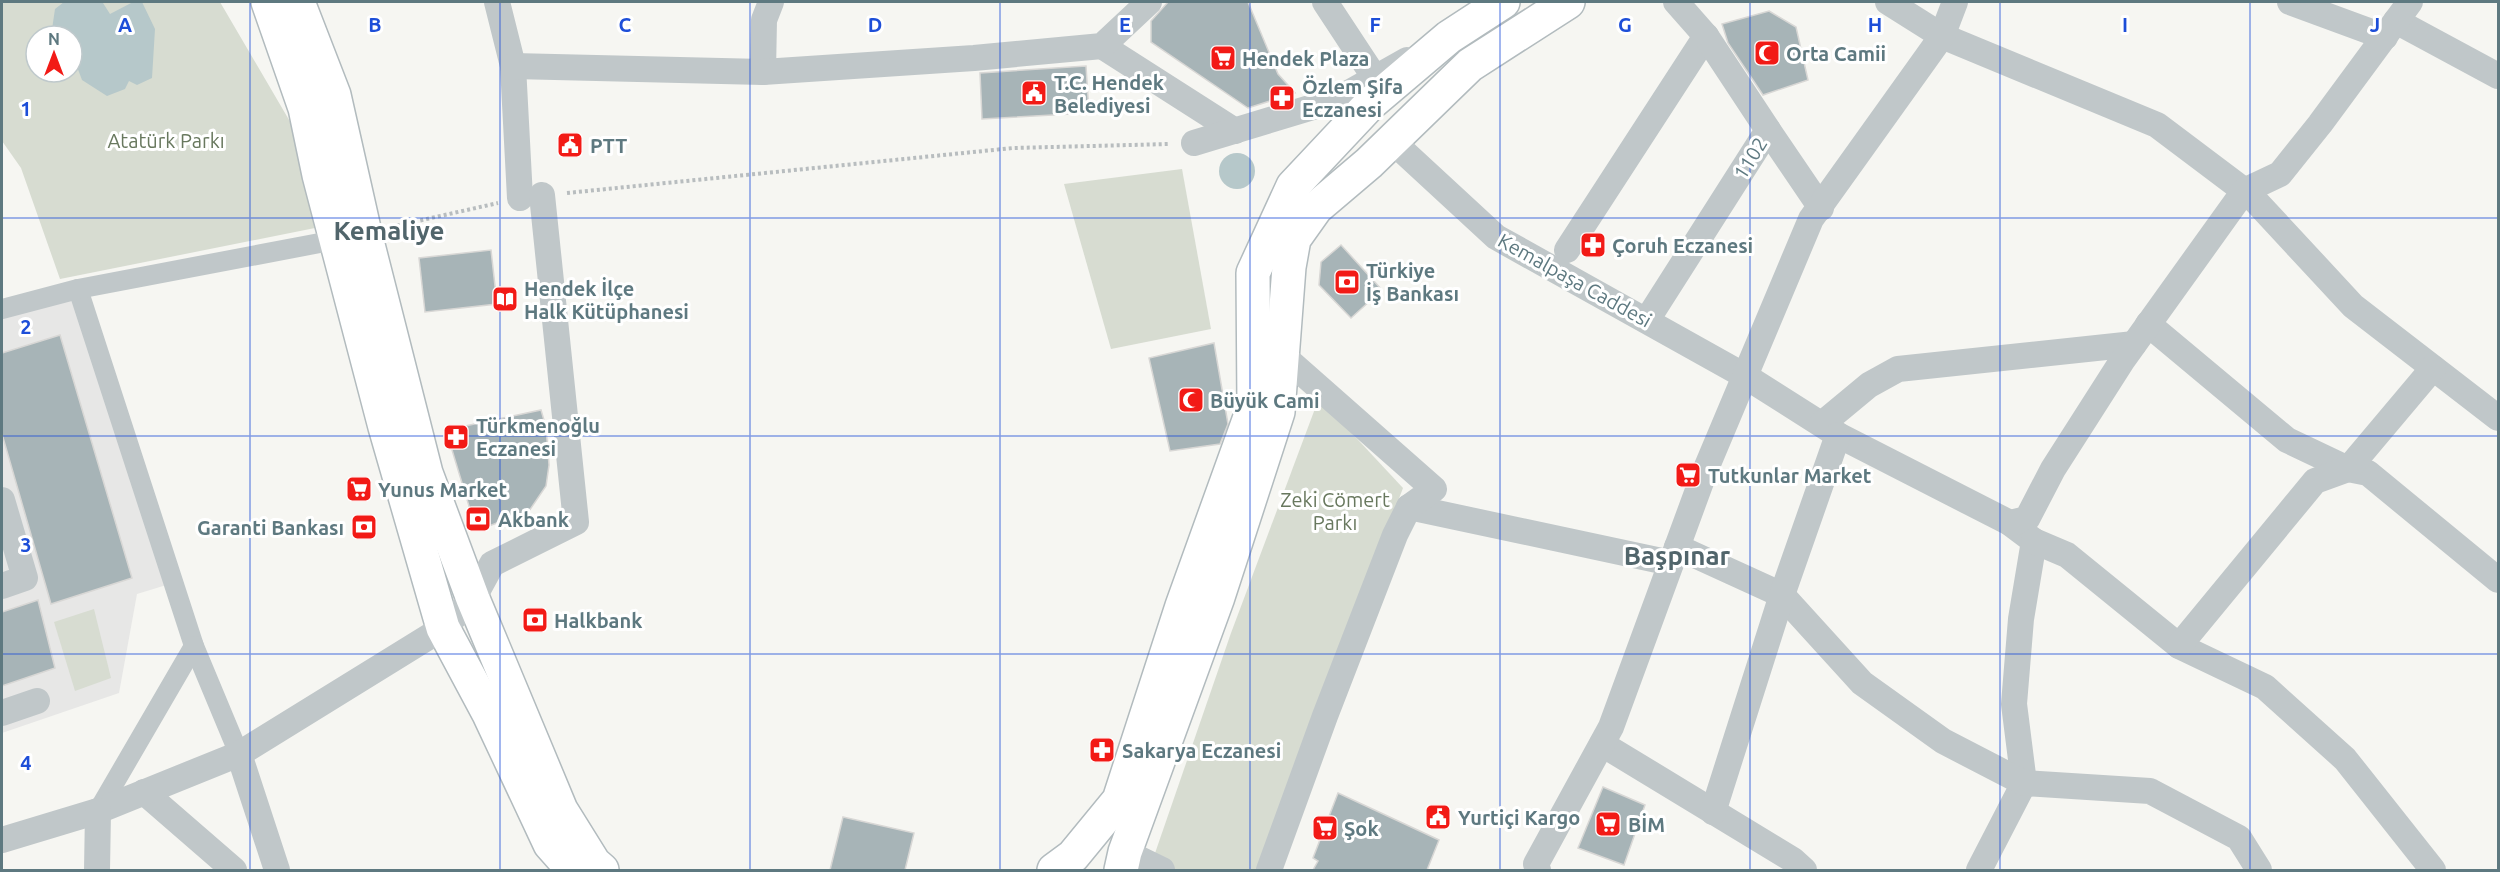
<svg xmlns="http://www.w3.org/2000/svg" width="2500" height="872" viewBox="0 0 2500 872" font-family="Ubuntu,sans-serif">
  <rect width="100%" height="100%" fill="#f6f6f2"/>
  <path fill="#e7e7e6" d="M78,289L173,583L137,594L119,693L2,733V309Z"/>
  <g fill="#d7dcd1" fill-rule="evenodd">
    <path d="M2,2H220L292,125L320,227L60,279L21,168L2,141ZM36,36H72V72H36Z"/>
    <path d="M1182,169L1211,329L1111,349L1064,184Z"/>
    <path d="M1319,398L1403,488L1257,870H1175L1153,859L1231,633Z"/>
    <path d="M94,609L111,678L75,691L54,622Z"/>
  </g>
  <g fill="#b6c8ca">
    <path d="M64,2H99L103,3L110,14L133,2H142L155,29L152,78L137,85L129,81L125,89L107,96L82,80L76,64H72V36H51L55,9Z"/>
    <circle cx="1237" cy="171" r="18"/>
  </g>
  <g fill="#a7b4b7" stroke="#d8d7d5" stroke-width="1.5">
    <path d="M1168,2H1248L1278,74L1295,93L1248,108L1151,42V21Z"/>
    <path d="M1769,11L1796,27L1808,80L1763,95L1728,43L1722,24Z"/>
    <path d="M1086,66L1089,113L982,119L980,73Z"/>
    <path d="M1341,245L1382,290L1351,318L1319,285L1321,262Z"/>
    <path d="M491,250L497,304L425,312L419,258Z"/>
    <path d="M60,335L132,578L51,604L2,434V353Z"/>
    <path d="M1214,343L1228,424L1220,444L1170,451L1149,358Z"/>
    <path d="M541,410L546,427L549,465L546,486L529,511L489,526L472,516L446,430Z"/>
    <path d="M38,600L55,668L2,686V612Z"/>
    <path d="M1603,787L1645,805L1624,865L1578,848Z"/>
    <path d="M1338,793L1439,840L1427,870H1313L1318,861L1313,858Z"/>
    <path d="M843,817L914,833L905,870H830Z"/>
  </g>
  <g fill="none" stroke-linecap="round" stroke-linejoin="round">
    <g stroke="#b2bbbe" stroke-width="36">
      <g id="secondary">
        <path d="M268,2L305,108L319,175L385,427L443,628L489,714L550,844L573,870"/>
        <path d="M298,2L334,95L365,233L426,473L473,599L561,810L594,863L602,870"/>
        <path d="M1054,870L1073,856L1119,800L1182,606L1254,406L1253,273L1293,186L1371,103L1449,37L1503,2"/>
        <path d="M1121,870L1125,852L1218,597L1278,412L1289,267L1294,239L1316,208L1369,163L1470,65L1568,2"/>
      </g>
    </g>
    <g stroke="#b8bdbf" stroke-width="4" stroke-dasharray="3 3" stroke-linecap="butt">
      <path d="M567,193L1013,148L1169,144"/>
      <path d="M391,227L498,203"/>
    </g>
    <g stroke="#c0c7c9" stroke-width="20">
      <path d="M78,289L194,646L239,754"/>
      <path d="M2,309L78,289L346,238"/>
      <path d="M98,811L194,646"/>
    </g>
    <g stroke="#c0c7c9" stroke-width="26">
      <path d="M497,2L513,66L520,198"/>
      <path d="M1325,2L1375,78"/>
      <path d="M1888,2L1942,36L2157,125L2250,195L2353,306L2498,418"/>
      <path d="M2290,2L2385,37"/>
      <path d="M2396,21L2498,76"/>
      <path d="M1102,46L1235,131"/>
      <path d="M513,66L763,72L764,20L771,2"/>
      <path d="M763,72L974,58L1102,46L1149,2"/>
      <path d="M1768,130L1821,208"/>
      <path d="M1392,141L1496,237L1745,376L1838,435L2010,523L2034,541L2021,619L2014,704L2024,783L1979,870"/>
      <path d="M1194,143L1336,100L1407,60"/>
      <path d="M1567,250L1706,36"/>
      <path d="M1647,320L1768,130L1706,36L1676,2"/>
      <path d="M2148,324L2287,440L2348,469L2368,473L2498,580"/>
      <path d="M1822,424L1869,385L1898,369L2134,344"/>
      <path d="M2,500L25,578L2,586"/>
      <path d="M1409,507L1671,563"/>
      <path d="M2010,523L2027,519L2053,469L2122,361L2244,191L2280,174L2320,124L2410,2"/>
      <path d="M2034,541L2067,555L2179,646L2265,687L2345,759L2433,870"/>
      <path d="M1677,547L1782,595L1862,683L1943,741L2024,783L2150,791L2239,838L2259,870"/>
      <path d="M2179,646L2315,481L2348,469L2433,368"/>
      <path d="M2,713L37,701"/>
      <path d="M1602,744L1793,860L1804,870"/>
      <path d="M239,754L277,870"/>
      <path d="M144,792L234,870"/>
      <path d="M1713,812L1782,595L1838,435"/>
      <path d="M2,840L98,811L239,754L443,628L473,599L492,564L576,522L542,195"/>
      <path d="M1125,852L1162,870"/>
      <path d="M97,870L98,811"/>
      <path d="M1269,870L1325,716L1395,535L1409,507L1434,489L1282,355"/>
      <path d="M1538,870L1536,864L1611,727L1705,471L1811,219L1942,36L1955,2"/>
    </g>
    <use href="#secondary" stroke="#fff" stroke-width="33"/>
  </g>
  <path fill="none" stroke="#1d4ed8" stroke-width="1.5" stroke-opacity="0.55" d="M250,2V870M500,2V870M750,2V870M1000,2V870M1250,2V870M1500,2V870M1750,2V870M2000,2V870M2250,2V870M2,218H2498M2,436H2498M2,654H2498"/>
  <defs>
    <g id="mosque-square" transform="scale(1.35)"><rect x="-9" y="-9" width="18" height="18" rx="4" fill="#f21a16" stroke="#fff"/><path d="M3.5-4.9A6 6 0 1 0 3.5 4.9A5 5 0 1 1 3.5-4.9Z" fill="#fff"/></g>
    <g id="supermarket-square" transform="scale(1.35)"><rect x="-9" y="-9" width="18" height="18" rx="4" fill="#f21a16" stroke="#fff"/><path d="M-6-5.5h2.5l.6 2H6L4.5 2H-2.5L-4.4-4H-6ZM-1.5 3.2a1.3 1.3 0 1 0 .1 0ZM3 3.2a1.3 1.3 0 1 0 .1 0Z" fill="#fff"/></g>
    <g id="civic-square" transform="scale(1.35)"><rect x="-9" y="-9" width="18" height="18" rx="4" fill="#f21a16" stroke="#fff"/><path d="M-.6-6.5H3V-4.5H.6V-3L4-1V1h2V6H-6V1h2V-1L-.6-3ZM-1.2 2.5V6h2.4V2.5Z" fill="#fff"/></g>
    <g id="pharmacy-square" transform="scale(1.35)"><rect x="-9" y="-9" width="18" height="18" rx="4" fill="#f21a16" stroke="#fff"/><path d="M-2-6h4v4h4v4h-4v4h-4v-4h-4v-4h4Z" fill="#fff"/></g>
    <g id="bank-square" transform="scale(1.35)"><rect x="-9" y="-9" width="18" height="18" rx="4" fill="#f21a16" stroke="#fff"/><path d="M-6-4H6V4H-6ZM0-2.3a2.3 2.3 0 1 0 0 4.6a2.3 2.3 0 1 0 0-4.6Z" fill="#fff"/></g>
    <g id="library-square" transform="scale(1.35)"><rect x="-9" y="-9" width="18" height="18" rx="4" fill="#f21a16" stroke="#fff"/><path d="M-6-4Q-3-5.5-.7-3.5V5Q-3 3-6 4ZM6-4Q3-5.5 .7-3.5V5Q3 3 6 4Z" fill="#fff"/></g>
  </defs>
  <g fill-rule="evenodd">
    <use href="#mosque-square" x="1767" y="53"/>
    <use href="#supermarket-square" x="1223" y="58"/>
    <use href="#civic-square" x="1034" y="93"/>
    <use href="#pharmacy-square" x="1282" y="98"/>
    <use href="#civic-square" x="570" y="145"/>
    <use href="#pharmacy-square" x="1593" y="245"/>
    <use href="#bank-square" x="1347" y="282"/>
    <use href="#library-square" x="505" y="299"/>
    <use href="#mosque-square" x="1191" y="400"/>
    <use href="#pharmacy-square" x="456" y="437"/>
    <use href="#supermarket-square" x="1688" y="475"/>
    <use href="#supermarket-square" x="359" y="489"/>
    <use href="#bank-square" x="478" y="519"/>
    <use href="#bank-square" x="364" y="527"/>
    <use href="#bank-square" x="535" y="620"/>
    <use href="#pharmacy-square" x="1102" y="750"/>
    <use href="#civic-square" x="1438" y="817"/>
    <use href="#supermarket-square" x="1608" y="824"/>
    <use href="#supermarket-square" x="1325" y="828"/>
  </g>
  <g text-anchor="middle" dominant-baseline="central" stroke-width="6" stroke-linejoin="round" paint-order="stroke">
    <g font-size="20" font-weight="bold" fill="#5e7980" stroke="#fff" text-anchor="start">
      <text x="1786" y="53">Orta Camii</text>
      <text x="1242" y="58">Hendek Plaza</text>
      <text x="1054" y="82">T.C. Hendek<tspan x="1054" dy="23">Belediyesi</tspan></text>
      <text x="1302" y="86">Özlem Şifa<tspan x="1302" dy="23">Eczanesi</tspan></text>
      <text x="590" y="145">PTT</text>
      <text x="1612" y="245">Çoruh Eczanesi</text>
      <text x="1366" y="270">Türkiye<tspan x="1366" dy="23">İş Bankası</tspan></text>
      <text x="524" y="288">Hendek İlçe<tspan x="524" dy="23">Halk Kütüphanesi</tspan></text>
      <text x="1210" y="400">Büyük Cami</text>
      <text x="476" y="425">Türkmenoğlu<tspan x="476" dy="23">Eczanesi</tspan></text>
      <text x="1708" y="475">Tutkunlar Market</text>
      <text x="378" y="489">Yunus Market</text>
      <text x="498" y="519">Akbank</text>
      <text x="344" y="527" text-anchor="end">Garanti Bankası</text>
      <text x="554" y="620">Halkbank</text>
      <text x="1122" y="750">Sakarya Eczanesi</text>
      <text x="1458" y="817">Yurtiçi Kargo</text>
      <text x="1628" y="824">BİM</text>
      <text x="1344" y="828">Şok</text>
    </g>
    <g font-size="20" fill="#68785e" stroke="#fff">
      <text x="166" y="140">Atatürk Parkı</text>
      <text x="1335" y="499">Zeki Cömert<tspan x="1335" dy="23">Parkı</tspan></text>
    </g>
    <g font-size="20" fill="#5e7980" stroke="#fff">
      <text transform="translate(1750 158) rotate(-58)">1102</text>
      <text transform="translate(1575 280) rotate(29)">Kemalpaşa Caddesi</text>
    </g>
    <g font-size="26" font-weight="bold" fill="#51656b" stroke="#fff">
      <text x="389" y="230">Kemaliye</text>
      <text x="1677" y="555">Başpınar</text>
    </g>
  </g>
  <g font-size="20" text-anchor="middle" font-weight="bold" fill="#1d4ed8" stroke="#fff" stroke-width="6" stroke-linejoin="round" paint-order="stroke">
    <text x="125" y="32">A</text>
    <text x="375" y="32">B</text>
    <text x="625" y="32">C</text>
    <text x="875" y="32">D</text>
    <text x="1125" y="32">E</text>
    <text x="1375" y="32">F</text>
    <text x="1625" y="32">G</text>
    <text x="1875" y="32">H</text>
    <text x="2125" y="32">I</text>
    <text x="2375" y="32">J</text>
    <text x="26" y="116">1</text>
    <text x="26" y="334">2</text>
    <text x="26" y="552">3</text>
    <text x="26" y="770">4</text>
  </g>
  <rect width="2500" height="872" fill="none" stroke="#5e7980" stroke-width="6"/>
  <g transform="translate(54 54)"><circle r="28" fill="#ffffff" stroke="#bfc9cc" stroke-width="1.5"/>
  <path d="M0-4.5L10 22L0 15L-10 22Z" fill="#f21a16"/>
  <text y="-9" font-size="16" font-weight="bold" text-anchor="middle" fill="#5e7980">N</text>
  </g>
</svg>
